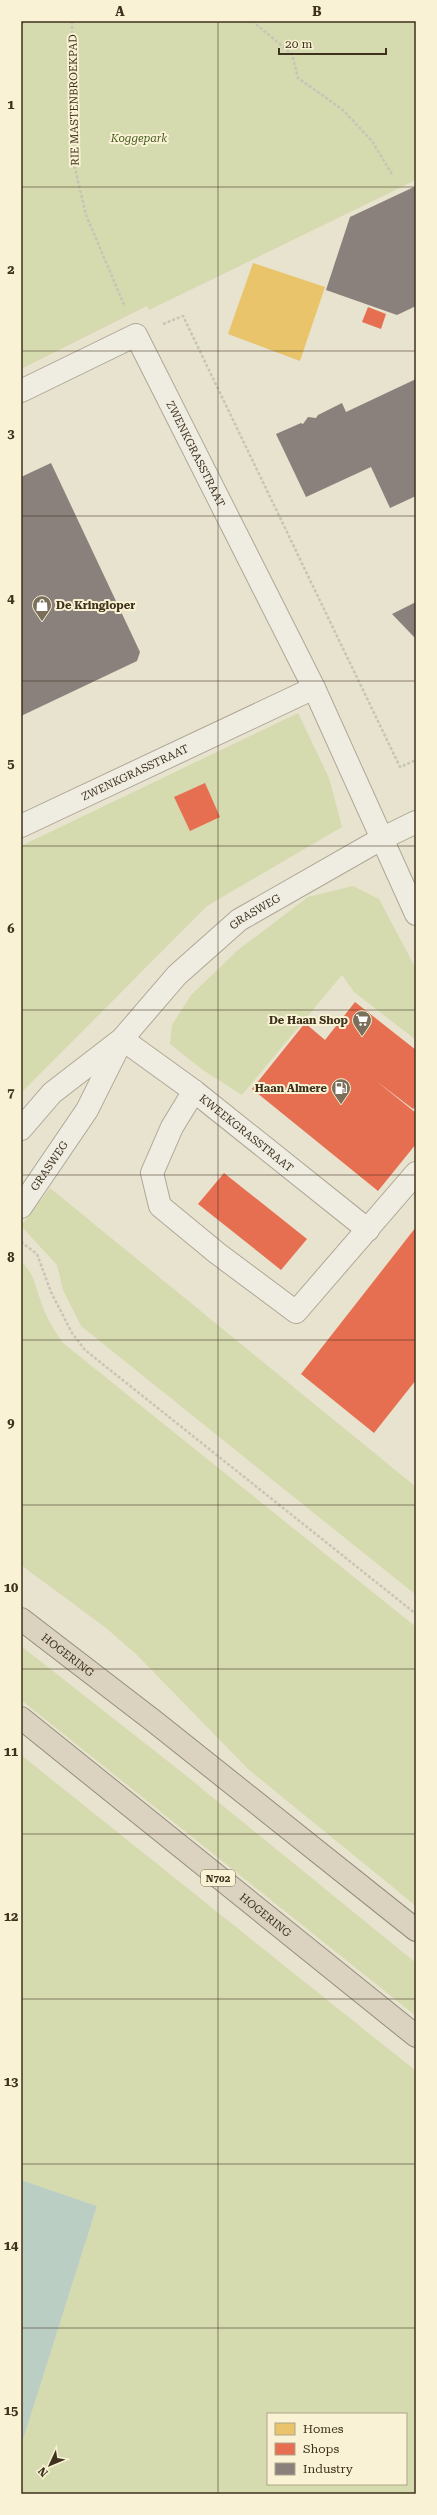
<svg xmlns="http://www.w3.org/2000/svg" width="437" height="2515" viewBox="0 0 437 2515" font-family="'Roboto Serif',serif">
  <rect width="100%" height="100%" fill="#e8e3ce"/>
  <g fill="#d5daaf" fill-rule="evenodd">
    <path d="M21,21H416V180L149,310L147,306L21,369Z"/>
    <path d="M298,713L329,778L342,827L207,906L21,1093V846Z"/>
    <path d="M353,886L379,899L416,969V1040L354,992L342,975L242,1095L203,1070L170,1044L172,1025L191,995L238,950L308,897Z"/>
    <path d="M50,1188L416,1487V1595L81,1326L63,1290L57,1265L21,1226Z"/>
    <path d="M21,1261C34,1274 34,1282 40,1299C45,1315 53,1329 63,1343L416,1627V1906L248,1769L137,1655L106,1628L21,1565Z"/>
    <path d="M21,1646L179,1770L416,1963V2016L21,1700Z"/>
    <path d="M21,1755L416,2071V2494H21V2446L97,2206L21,2180ZM268,2414H406V2484H268Z"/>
  </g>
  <path fill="#bacec4" d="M21,2180L97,2206L21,2446Z"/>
  <path fill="#e9c46a" d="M253,263L325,287L300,361L228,334Z"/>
  <g fill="#e76f51">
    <path d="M368,307L386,314L381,329L362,322Z"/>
    <path d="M205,783L220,817L190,831L174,797Z"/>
    <path d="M355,1002L416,1050V1106L413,1109L375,1080L416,1113V1144L378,1191L252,1089L305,1023L325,1040Z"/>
    <path d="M224,1173L307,1239L281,1270L198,1204Z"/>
    <path d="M416,1227V1380L374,1433L301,1374Z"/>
  </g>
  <g fill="#8a817c">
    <path d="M416,186V306L397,315L326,290L350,217Z"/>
    <path d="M416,379V496L390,508L371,467L306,497L276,434L301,423L303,424L308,417L316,418L318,415L342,403L346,412Z"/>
    <path d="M51,463L140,652L137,661L21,716V477Z"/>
    <path d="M416,602V639L392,614Z"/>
  </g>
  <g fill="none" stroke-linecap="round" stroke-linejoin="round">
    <g stroke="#aea797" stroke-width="24">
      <g id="minor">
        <path id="s1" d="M21,391L136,335L314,688L416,914"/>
        <path id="s2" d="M21,826L314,688"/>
        <path id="s3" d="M122,1039L194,1091L368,1230"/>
        <path d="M194,1091L172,1127L152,1173L160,1206L217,1253L296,1312L416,1173"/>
        <path id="s4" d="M21,1129L52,1093L122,1039L177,975L239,920L381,839L416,822"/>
        <path id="s5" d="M21,1207L87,1110L120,1044"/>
      </g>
    </g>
    <g stroke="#938d7e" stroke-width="24">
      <g id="highway">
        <path id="s6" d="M21,1619L155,1722L416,1930"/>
        <path id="s7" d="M21,1718L416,2036"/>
      </g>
    </g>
    <g stroke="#c9c4b7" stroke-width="2.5" stroke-dasharray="3 2" stroke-linecap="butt">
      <path d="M72,21L73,160L86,215L125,307"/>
      <path d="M252,21L292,54L298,78L343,110L372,141L393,176"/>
      <path d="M21,24L27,21"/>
      <path d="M163,324L183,316L400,767L416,760"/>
      <path d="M21,1242L37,1254L51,1292L72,1333L85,1350L416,1614"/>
    </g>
    <use href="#minor" stroke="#efece1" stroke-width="22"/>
    <use href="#highway" stroke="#dbd3bf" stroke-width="22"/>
  </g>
  <path fill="none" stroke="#3e311d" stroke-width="1" stroke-opacity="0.55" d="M218,21V2494M21,187H416M21,351H416M21,516H416M21,681H416M21,846H416M21,1010H416M21,1175H416M21,1340H416M21,1505H416M21,1669H416M21,1834H416M21,1999H416M21,2164H416M21,2328H416"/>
  <defs>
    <g id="shop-pin" transform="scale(1)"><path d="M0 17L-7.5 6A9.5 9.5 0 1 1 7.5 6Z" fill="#7a6f5b" stroke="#f9f2d4"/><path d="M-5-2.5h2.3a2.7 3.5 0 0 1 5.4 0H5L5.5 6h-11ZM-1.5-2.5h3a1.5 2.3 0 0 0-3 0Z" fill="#fff"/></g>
    <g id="supermarket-pin" transform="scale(1)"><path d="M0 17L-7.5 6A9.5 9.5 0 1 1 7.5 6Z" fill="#7a6f5b" stroke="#f9f2d4"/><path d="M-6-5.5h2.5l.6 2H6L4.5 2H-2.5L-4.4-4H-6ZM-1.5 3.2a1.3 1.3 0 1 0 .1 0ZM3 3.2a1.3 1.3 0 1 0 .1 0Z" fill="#fff"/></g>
    <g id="fuel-pin" transform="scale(1)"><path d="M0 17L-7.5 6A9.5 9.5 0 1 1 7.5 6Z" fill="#7a6f5b" stroke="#f9f2d4"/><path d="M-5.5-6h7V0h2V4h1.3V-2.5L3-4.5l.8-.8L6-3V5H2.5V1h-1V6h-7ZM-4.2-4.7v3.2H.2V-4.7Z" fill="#fff"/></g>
  </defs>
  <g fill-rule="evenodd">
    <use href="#shop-pin" x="42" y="605"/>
    <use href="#supermarket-pin" x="362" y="1020"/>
    <use href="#fuel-pin" x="341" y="1088"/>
  </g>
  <g text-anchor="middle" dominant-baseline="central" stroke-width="4" stroke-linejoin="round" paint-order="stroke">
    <rect fill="#f9f2d4" stroke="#766b54" stroke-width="1" x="201" y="1870" width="34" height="16" rx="3"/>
    <g font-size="10" font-weight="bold" fill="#3e311d">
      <text x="218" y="1878">N702</text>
    </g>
    <g font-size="11" fill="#3e311d" stroke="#f9f2d4">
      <text transform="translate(74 100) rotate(-91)">RIE MASTENBROEKPAD</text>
      <text stroke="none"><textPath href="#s1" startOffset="261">ZWENKGRASSTRAAT</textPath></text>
      <text stroke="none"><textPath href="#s2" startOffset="126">ZWENKGRASSTRAAT</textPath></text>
      <text stroke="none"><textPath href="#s4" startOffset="321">GRASWEG</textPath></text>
      <text stroke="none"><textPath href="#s3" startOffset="156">KWEEKGRASSTRAAT</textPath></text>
      <text stroke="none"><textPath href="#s5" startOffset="50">GRASWEG</textPath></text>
      <text stroke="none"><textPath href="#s6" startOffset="59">HOGERING</textPath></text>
      <text stroke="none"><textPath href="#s7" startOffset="314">HOGERING</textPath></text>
    </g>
    <g font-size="11" font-style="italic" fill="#485d22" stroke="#f9f2d4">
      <text x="139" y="138">Koggepark</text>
    </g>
    <g font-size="11" font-weight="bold" fill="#3e311d" stroke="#f9f2d4" text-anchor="end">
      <text x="56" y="605" text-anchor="start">De Kringloper</text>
      <text x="348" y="1020">De Haan Shop</text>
      <text x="327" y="1088">Haan Almere</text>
    </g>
  </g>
  <rect width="437" height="2515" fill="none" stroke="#f9f2d4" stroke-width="44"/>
  <rect x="267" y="2413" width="140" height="72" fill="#f9f2d4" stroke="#aea58b"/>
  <rect x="275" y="2423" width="20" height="12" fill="#e9c46a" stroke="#aea58b"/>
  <text x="303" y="2433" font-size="12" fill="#3e311d">Homes</text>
  <rect x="275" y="2443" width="20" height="12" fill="#e76f51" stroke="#aea58b"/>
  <text x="303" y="2453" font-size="12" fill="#3e311d">Shops</text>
  <rect x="275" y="2463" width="20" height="12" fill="#8a817c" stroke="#aea58b"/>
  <text x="303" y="2473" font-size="12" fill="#3e311d">Industry</text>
  <g transform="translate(50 2465) rotate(226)" stroke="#f9f2d4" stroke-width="3" paint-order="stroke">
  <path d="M0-3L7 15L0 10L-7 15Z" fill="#3e311d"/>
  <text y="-6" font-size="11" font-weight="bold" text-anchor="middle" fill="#3e311d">N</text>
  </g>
  <path d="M279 48v6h107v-6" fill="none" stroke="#3e311d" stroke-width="2"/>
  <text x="285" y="48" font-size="12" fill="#3e311d" stroke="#f9f2d4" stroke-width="3" paint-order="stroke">20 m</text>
  <rect x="22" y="22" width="393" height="2471" fill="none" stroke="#3e311d" stroke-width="1.5"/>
  <g font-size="13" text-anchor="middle" font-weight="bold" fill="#3e311d">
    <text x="120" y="16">A</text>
    <text x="317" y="16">B</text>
    <text x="11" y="109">1</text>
    <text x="11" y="274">2</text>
    <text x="11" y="438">3</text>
    <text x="11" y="603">4</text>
    <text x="11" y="768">5</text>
    <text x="11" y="933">6</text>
    <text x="11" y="1097">7</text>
    <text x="11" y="1262">8</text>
    <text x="11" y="1427">9</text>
    <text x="11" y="1592">10</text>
    <text x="11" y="1756">11</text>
    <text x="11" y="1921">12</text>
    <text x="11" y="2086">13</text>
    <text x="11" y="2250">14</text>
    <text x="11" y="2415">15</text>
  </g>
</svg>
